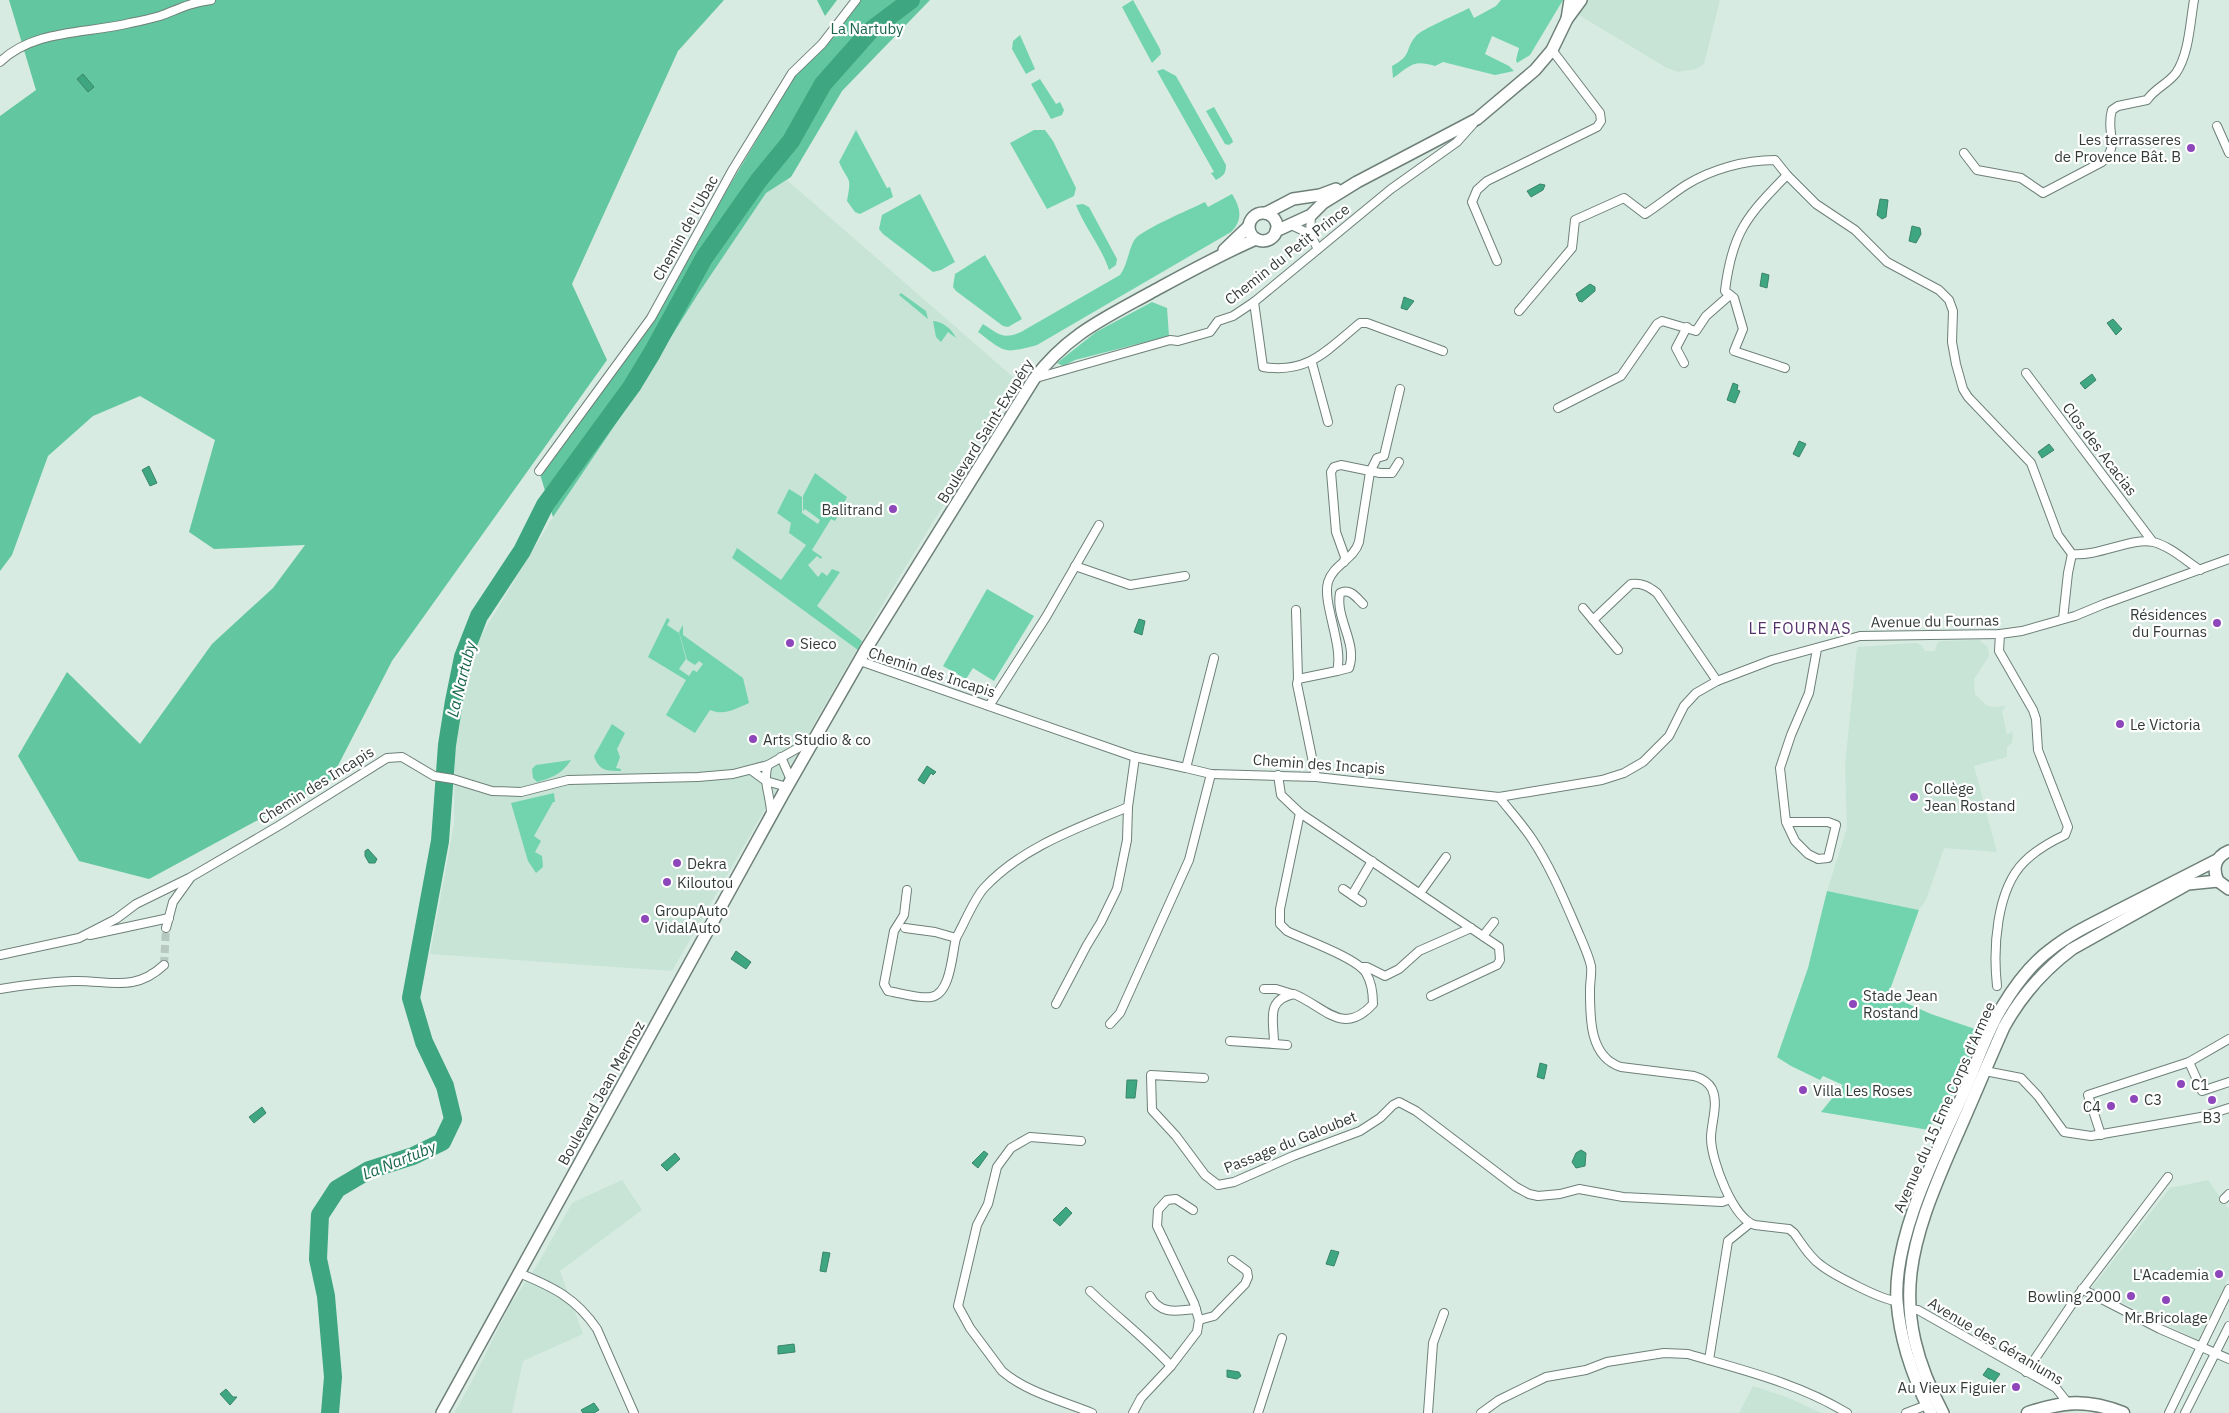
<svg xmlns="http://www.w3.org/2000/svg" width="2229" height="1413" viewBox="0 0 2229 1413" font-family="'IBM Plex Sans',sans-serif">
  <rect width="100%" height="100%" fill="#d7ebe2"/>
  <g fill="#c7e4d7">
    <path d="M1575,0H1720L1704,64L1696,69L1678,72L1667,68L1574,12Z"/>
    <path d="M780,174L1019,382L884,602L672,971L430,954L454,824L455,743L476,644L553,517L625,410L698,285Z"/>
    <path d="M1979,640L1988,647L1989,656L1974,679L1975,694L1986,705L1992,707L2006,706L2002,711L2007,735L2012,731L2013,735L2012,743L2007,747V757L1974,766L1997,852L1944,848L1926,900L1919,910L1827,891L1847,828L1845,765L1857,647L1916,643L1921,645L1925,651H1935L1937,643L1940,641Z"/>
    <path d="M622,1180L642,1210L560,1271L583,1334L523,1361L512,1413H454L470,1385L510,1305L539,1262L572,1203Z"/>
    <path d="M2208,1180L2229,1210V1276L2198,1340L2134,1308L2091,1289L2170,1188Z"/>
    <path d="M1753,1386L1789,1398L1821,1413H1739Z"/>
  </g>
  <g fill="#72d4ae">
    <path d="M1133,0L1160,49L1161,54L1152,63L1122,7Z"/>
    <path d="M1501,0H1563L1530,55L1517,63L1516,60L1519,48L1492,36L1485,54L1509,66L1514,71L1495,75L1443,62L1435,66C1413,59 1410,66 1393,78L1392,66C1413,55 1404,50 1416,36C1422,29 1458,14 1469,8L1474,18L1496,6Z"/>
    <path d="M1020,35L1035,69L1026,74L1012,49L1013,41Z"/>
    <path d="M1163,69L1176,76L1226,165C1226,174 1223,176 1216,180L1211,173L1214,172L1157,71Z"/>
    <path d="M1040,79L1056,104L1060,102L1064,110L1062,115L1051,119L1031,84Z"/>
    <path d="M1214,107L1232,139L1233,142L1229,145L1225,144L1206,111Z"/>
    <path d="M856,130L887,188L890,187L893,197L860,214L855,212L847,201C852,175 849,184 839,162Z"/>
    <path d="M1034,130H1045L1053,141L1076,188L1074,196L1047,209L1010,143Z"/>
    <path d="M920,194L955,262L941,270L933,272L883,234L879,229L882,215Z"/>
    <path d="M1232,194C1241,208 1243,220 1231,232L1037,345C1003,354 1006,353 978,332L983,324C999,334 1002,340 1021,332L1120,275C1128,264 1129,247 1135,239C1145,228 1189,210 1205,202L1208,207Z"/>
    <path d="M1083,204L1089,207L1117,259L1116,265L1109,270C1102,248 1085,228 1076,205Z"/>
    <path d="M985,255L1022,319L1008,327L1003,326L956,291L953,287L955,274Z"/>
    <path d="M901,293L926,311L928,319L899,295Z"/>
    <path d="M1152,302L1167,308L1169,336L1075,360L1063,366L1057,363L1096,332Z"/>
    <path d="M933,321C942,321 953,330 956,338L948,332L941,342L936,337Z"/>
    <path d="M815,473L847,497L835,521L831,519L812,550L822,557L821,559L817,556L808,565L818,577L822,572L827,576L832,569L840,572L817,606L862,641L858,650L732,558L737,548L781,580L806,545L789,533L791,523L777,513L789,489L802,497V513L818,524L820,520L805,509L803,511V496Z"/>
    <path d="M987,589L1034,616L994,681L973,668L966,679L943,666Z"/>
    <path d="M667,618L670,620L667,625L679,633L686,659L679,669L689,676L693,670L697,672L703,664L699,661L695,665L687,660L679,632L683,625V635L743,678L749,703C735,709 724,716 710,710L695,733L666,715L686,680L648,657Z"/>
    <path d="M612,724L625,733L617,749L620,757L616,768L621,769V771C607,771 599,771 594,756Z"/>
    <path d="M571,760C563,773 552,778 537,782L533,778L532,769L536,765Z"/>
    <path d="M554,793L555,802H553L534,836L541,841L535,852L542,856L543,867L536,873L528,861L511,803Z"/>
    <path d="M1827,891L1919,910L1888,995L1931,1014L1981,1031L1945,1112L1933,1122L1929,1130L1821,1112L1843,1085L1823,1076L1820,1080L1791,1066L1777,1057L1808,968Z"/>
  </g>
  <g fill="#62c6a0">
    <path d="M9,0H724L678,51L572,284L607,360L392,661L330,781L149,879L79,861L18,756L67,672L140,744L212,644L273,588L305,545L214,549L189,532L215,440L140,396L93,416L48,456L12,555L0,571V116L36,90Z"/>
    <path d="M817,0H837L825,16Z"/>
    <path d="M856,0H930L842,91L791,177L766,193L698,294L625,410L553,517L539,471L649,321L794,77Z"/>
  </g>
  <g fill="#3ea681" stroke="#3b866b">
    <path d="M83,74L94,87L88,92L77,79Z"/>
    <path d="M1540,184L1545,185L1543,190L1531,197L1527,191Z"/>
    <path d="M1880,199L1888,200L1886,217L1882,219L1877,215Z"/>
    <path d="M1912,226L1920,228L1921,234L1916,243L1909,241Z"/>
    <path d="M1762,273L1769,275L1767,288L1760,286Z"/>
    <path d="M1590,284L1595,287V291L1582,302L1579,301L1576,294Z"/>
    <path d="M1404,297L1414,301L1407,310L1401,308Z"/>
    <path d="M2113,319L2122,329L2116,335L2107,323Z"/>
    <path d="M2092,374L2096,380L2085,389L2080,383Z"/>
    <path d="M1733,383L1738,385L1737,390L1740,391L1735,403L1727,400Z"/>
    <path d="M1799,441L1806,444L1799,457L1793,454Z"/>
    <path d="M2049,444L2054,450L2042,458L2038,452Z"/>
    <path d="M149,466L157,483L150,486L142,470Z"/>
    <path d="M1139,619L1145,621L1142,635L1134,632Z"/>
    <path d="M927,766L936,772L933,775L931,773L924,784L918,780Z"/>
    <path d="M368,849L377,859L375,863H369L365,856V851Z"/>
    <path d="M736,951L751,962L746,969L731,959Z"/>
    <path d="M1540,1063L1547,1065L1544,1079L1537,1077Z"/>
    <path d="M1127,1080H1137L1135,1098H1126Z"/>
    <path d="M262,1107L266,1113L254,1123L249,1117Z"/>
    <path d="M1581,1150L1586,1153L1585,1166L1576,1168L1572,1162L1576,1153Z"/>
    <path d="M984,1151L988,1154L978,1168L972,1163Z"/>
    <path d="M675,1153L680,1159L667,1171L661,1165Z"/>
    <path d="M1066,1207L1072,1213L1060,1226L1053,1220Z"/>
    <path d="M1331,1250L1339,1252L1334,1266L1326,1264Z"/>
    <path d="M823,1252L830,1253L826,1272L820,1271Z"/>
    <path d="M794,1344L795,1352L778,1354V1346Z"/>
    <path d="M1988,1368L2000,1374L1994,1382L1983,1375Z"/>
    <path d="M1227,1370L1239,1372L1241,1376L1237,1379L1227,1377Z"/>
    <path d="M226,1389L233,1397H237L230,1405L220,1394Z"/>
    <path d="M594,1403L599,1410L594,1413H583L581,1410Z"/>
  </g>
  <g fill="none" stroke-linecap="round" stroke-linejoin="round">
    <path stroke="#3ea681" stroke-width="18" d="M330,1413L333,1377L326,1296L318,1259L320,1215L337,1189L369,1170L413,1156L442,1142L453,1119L445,1086L424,1042L411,998L440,841L447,745L454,701L463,657L479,616L522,551L545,505L632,386L652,353L704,258L759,180L791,141L823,84L870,31L911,0"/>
    <path stroke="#b6c8c0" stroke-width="8" stroke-dasharray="8 4" stroke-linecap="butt" d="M164,965L166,928"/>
    <g stroke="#6e8078" stroke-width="10">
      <g id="minor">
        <path d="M0,62C34,29 86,34 130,23C140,21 150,19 160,16C179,9 189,3 211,0"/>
        <path d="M2217,126L2229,153"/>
        <path d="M1964,153L1977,170L2021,178L2043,193L2102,162C2121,146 2105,132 2112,110L2118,106L2147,100C2155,88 2168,84 2176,73C2189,54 2190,23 2194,0"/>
        <path d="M1291,225L1310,234L1318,249"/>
        <path d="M1310,234L1311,215"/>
        <path d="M1497,261L1472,202L1477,190L1487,181L1597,127L1601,121L1600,113L1552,50"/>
        <path d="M1254,302L1263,367C1309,374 1327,350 1360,323H1367L1443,351"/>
        <path d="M1519,311L1572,248L1575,220L1624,198L1645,214C1659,205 1672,194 1686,185C1712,169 1745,160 1775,160L1787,175L1816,204L1855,230L1887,262L1939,290L1949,300L1953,311L1952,342L1956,364L1963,389L1968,397L2031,463L2058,535L2072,554C2098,557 2132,537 2153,542C2170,546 2186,561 2200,570"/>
        <path d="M1312,363L1328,422"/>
        <path d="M1684,363L1676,348L1687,327"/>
        <path d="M1785,368L1734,351L1743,329L1734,298L1725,291C1732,232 1747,216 1787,175"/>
        <path d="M2026,373L2152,541"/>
        <path d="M1036,378L1170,340L1178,341L1210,332L1218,321L1233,316L1254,302L1391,189L1457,142L1473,124"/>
        <path d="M1558,408L1621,376L1657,324L1662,321L1696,331L1706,316L1730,295"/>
        <path d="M539,471L651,318L733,169L792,73L822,44L856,0"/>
        <path d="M1344,562L1345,557L1336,532L1331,472L1334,467L1341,465L1380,473H1392L1399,462"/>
        <path d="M1075,566L1130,585L1185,576"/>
        <path d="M1583,608L1618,650"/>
        <path d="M1296,610L1298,679"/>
        <path d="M2063,619L2068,573L2072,554"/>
        <path d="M1593,620L1631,584C1642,583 1648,586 1657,593L1717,681"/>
        <path d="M860,661L1135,757L1186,768L1211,774L1316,777L1499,797L1602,780L1624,773L1643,762L1669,736L1684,706L1696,693L1717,681L1772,660L1860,636L2000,634L2022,631L2075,616L2104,604L2229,559"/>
        <path d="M1337,671L1349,668C1358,643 1335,619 1340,593C1350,588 1356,597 1363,604"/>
        <path d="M989,706L1046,617L1099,525"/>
        <path d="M781,757L791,780"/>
        <path d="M768,765C762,780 771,797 771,813"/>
        <path d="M1186,768L1214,658"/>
        <path d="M751,770L766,781L787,787"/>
        <path d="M1278,775L1281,795L1300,813L1499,947L1500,960L1497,965L1431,996"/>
        <path d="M1316,777L1297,684L1298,679L1337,671C1344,646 1322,603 1328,582C1333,565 1354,559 1359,542L1370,472L1377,458L1384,456L1400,389"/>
        <path d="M1499,797C1510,811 1522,824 1532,839C1550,866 1563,897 1576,927C1581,939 1588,953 1591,966C1592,973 1590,982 1590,989C1590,1017 1589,1057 1621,1067L1694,1076C1701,1078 1708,1081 1712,1089C1719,1104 1711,1123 1711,1138C1711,1160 1733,1219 1755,1225L1789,1229L1794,1233C1802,1244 1810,1258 1822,1266C1834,1275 1883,1301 1897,1301"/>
        <path d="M1786,822H1828L1836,825L1828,858L1818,859L1808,854L1795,841L1786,822L1780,768L1791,735L1809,693L1817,649"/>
        <path d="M1343,889L1362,902"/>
        <path d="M907,890L904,915L894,931L884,984L888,991C901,993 919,999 931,997C951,994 952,953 956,938"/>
        <path d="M1420,893L1446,857"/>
        <path d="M1352,895L1372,861"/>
        <path d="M166,928L173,902L191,877L280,825L387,758L402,757L434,776L453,779L492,791L521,792L568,780L698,777L733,774L768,765L814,739"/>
        <path d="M905,928L935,932L956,938C964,924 974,899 984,888C1022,847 1078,828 1128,807L1135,757"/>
        <path d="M90,935L169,918"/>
        <path d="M1483,936L1494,922"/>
        <path d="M0,955L79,938L116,919L136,904L189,878"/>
        <path d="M1361,967H1367L1385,976L1399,969L1419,951L1471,928"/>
        <path d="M1997,986C1993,949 1996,890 2024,862C2036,850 2050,842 2065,835L2068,827L2038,750L2036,719L2033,710L1999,651L2000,634"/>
        <path d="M0,989C24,985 49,982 73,981C109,980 134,993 164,965"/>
        <path d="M1264,989H1276L1292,994"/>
        <path d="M1056,1004L1087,945L1101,922L1117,889L1127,840L1128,807"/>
        <path d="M1110,1024L1120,1013L1189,860L1211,774"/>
        <path d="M1230,1041L1274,1044C1274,1020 1265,1000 1294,994C1325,1007 1343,1037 1373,1004C1373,993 1372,983 1366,973C1357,958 1305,940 1287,931L1280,924V909L1300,813"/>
        <path d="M1274,1044L1287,1045"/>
        <path d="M2189,1062L2202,1091L2229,1082"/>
        <path d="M1985,1071L2021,1078L2038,1096L2064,1132L2091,1136L2201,1117L2229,1108"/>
        <path d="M1204,1078L1151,1075L1152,1110L1176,1136L1205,1175L1218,1185L1234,1182L1293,1156L1360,1131L1380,1118L1393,1105L1399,1102L1416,1111L1516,1187L1529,1194L1538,1196L1560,1194L1579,1189L1623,1197L1722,1202L1730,1199"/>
        <path d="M2101,1135L2088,1095L2189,1062L2229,1039"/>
        <path d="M1081,1141L1030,1137L1011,1148L997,1167L988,1204L977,1225L958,1306L970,1328L1002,1371C1026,1392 1063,1401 1092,1413"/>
        <path d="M2224,1199L2229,1194"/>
        <path d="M519,1273C553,1287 576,1298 597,1329L634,1413"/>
        <path d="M2082,1289L2160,1329L2229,1359"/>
        <path d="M1090,1291C1117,1317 1146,1339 1171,1366"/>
        <path d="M1150,1296C1160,1315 1177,1311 1196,1309"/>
        <path d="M1909,1309L1918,1310L2056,1388L2067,1402"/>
        <path d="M1199,1320L1214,1316L1245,1284L1248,1277L1247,1271L1232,1260"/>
        <path d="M1709,1360L1728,1241L1749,1224"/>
        <path d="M2026,1372L2076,1298L2168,1177"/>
        <path d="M1133,1413L1141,1398L1171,1366L1197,1332L1199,1320L1194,1303L1157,1226L1158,1210L1167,1200L1176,1199L1193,1210"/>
        <path d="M1258,1413L1282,1338"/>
        <path d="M1428,1413L1433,1343L1444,1313"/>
        <path d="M1481,1413L1499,1400L1546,1377L1586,1370L1607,1362L1664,1353L1688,1354C1742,1370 1798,1383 1847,1413"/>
        <path d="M1906,1413L1927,1405"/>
        <path d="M2169,1413L2229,1289"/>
        <path d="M2185,1413L2229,1326"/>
      </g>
    </g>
    <g stroke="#6e8078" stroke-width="14">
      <g id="secondary">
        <path d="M1567,19L1570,0"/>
        <circle cx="1263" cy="227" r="14"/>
        <path d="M1266,213L1293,199L1320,195L1336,189"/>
        <path d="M1276,231L1311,215L1323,203L1357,182L1477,119L1535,70L1552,50L1567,19L1581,0"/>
        <path d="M1224,250L1248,227"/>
        <path d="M2229,851C2215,857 2212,868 2218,881L2229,889"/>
        <path d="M442,1413L783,794L866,649L1034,379C1067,335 1103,319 1150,293C1185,274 1219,255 1256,239"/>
        <path d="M1931,1413C1913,1378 1900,1341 1897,1301C1893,1236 1938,1150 1965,1090C1977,1063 1986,1033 2002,1007C2014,987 2031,964 2050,950C2071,933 2096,922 2119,910C2152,893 2184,877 2217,860"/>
        <path d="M1943,1413C1887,1307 1909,1245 1954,1142C1971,1104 1987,1065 2004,1027C2021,996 2044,970 2072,949L2188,884L2218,881"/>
      </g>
    </g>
    <g stroke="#6e8078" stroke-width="15">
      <path id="primary" d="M2028,1413C2064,1401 2087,1399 2123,1413"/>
    </g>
    <use href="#minor" stroke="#fff" stroke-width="8"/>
    <use href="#secondary" stroke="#fff" stroke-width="11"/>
    <use href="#primary" stroke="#fff" stroke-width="12"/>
  </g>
  <g fill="#8e47ba" stroke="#fff" stroke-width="2">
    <circle cx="2191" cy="148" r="5"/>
    <circle cx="893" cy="509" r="5"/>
    <circle cx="2217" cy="623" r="5"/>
    <circle cx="790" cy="643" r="5"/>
    <circle cx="2120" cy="724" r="5"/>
    <circle cx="753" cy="739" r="5"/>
    <circle cx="1914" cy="797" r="5"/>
    <circle cx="677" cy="863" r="5"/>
    <circle cx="667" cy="882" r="5"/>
    <circle cx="645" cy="919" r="5"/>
    <circle cx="1853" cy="1004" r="5"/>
    <circle cx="2181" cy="1084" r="5"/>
    <circle cx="1803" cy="1090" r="5"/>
    <circle cx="2134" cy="1099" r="5"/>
    <circle cx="2212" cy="1100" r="5"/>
    <circle cx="2111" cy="1106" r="5"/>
    <circle cx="2219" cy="1274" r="5"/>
    <circle cx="2131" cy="1296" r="5"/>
    <circle cx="2166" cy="1300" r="5"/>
    <circle cx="2016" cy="1387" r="5"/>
  </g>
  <g text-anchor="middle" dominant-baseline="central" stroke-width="4.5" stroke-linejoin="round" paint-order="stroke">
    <g font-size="15" fill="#19664c" stroke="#fff">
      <text x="867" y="28">La Nartuby</text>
    </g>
    <g font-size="15" fill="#333b37" stroke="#fff" text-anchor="start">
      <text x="2181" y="139" text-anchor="end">Les terrasseres<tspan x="2181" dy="17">de Provence Bât. B</tspan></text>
      <text x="883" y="509" text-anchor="end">Balitrand</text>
      <text x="2207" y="614" text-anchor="end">Résidences<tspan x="2207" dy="17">du Fournas</tspan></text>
      <text x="800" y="643">Sieco</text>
      <text x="2130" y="724">Le Victoria</text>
      <text x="763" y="739">Arts Studio &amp; co</text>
      <text x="1924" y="788">Collège<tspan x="1924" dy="17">Jean Rostand</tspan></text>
      <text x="687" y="863">Dekra</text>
      <text x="677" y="882">Kiloutou</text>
      <text x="655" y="910">GroupAuto<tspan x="655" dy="17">VidalAuto</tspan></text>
      <text x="1863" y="995">Stade Jean<tspan x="1863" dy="17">Rostand</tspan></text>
      <text x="2191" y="1084">C1</text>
      <text x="1813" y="1090">Villa Les Roses</text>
      <text x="2144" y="1099">C3</text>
      <text x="2101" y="1106" text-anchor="end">C4</text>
      <text x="2212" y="1117" text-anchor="middle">B3</text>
      <text x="2209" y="1274" text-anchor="end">L'Academia</text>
      <text x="2121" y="1296" text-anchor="end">Bowling 2000</text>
      <text x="2166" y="1317" text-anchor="middle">Mr.Bricolage</text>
      <text x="2006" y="1387" text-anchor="end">Au Vieux Figuier</text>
    </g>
    <g font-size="15" fill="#333b37" stroke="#fff">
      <text transform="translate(685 228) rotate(-61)">Chemin de l'Ubac</text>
      <text transform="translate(1287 254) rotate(-38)">Chemin du Petit Prince</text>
      <text transform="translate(985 431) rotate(-58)">Boulevard Saint-Exupéry</text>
      <text transform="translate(2100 449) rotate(53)">Clos des Acacias</text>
      <text transform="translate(1935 621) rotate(-1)">Avenue du Fournas</text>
      <text transform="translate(932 672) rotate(18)">Chemin des Incapis</text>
      <text transform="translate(1319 764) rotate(4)">Chemin des Incapis</text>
      <text transform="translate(316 785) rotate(-32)">Chemin des Incapis</text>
      <text transform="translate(601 1093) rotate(-61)">Boulevard Jean Mermoz</text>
      <text transform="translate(1944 1107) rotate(-66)">Avenue du 15 Eme Corps d'Armee</text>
      <text transform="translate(1290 1142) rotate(-22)">Passage du Galoubet</text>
      <text transform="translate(1996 1341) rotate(31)">Avenue des Géraniums</text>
    </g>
    <g font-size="16" letter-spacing="1" fill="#54326b" stroke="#fff">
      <text x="1800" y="628">LE FOURNAS</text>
    </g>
    <g font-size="16" font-style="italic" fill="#17654b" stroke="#fff">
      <text transform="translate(461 679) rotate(-76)">La Nartuby</text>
      <text transform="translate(399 1160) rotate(-22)">La Nartuby</text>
    </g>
  </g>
</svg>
